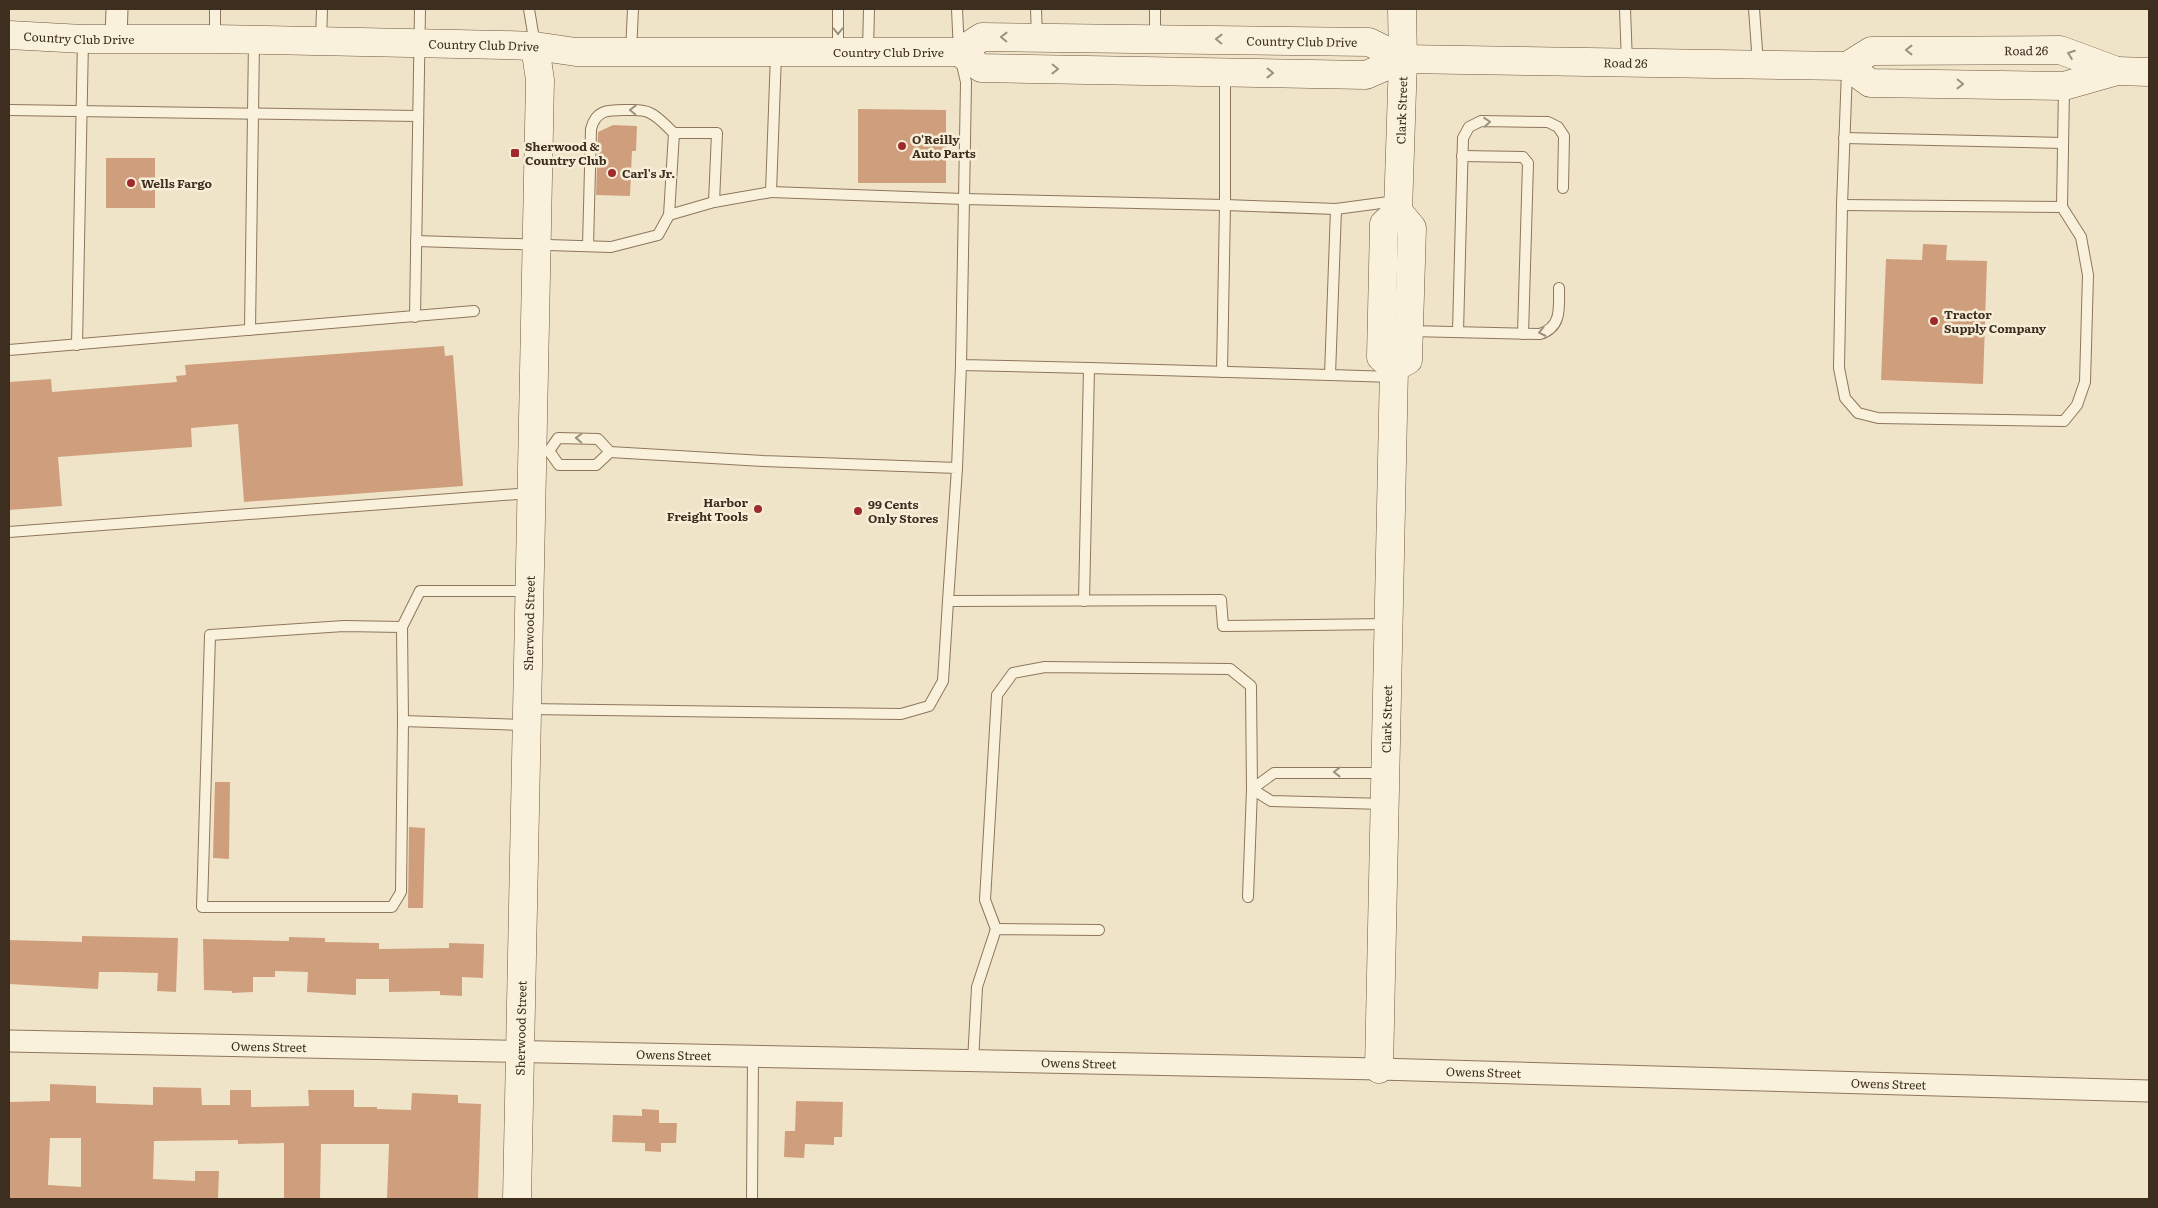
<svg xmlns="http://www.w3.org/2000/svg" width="2158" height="1208" viewBox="0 0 2158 1208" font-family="Literata,serif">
  <rect width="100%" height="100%" fill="#f0e4c8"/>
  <g fill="#cf9f7d" fill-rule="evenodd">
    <path d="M858,109L946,110V183H858Z"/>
    <path d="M613,125L637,126L636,151H632L630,196L596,195L598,132Z"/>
    <rect x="106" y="158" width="49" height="50"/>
    <path d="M1923,244L1947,245L1946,260L1987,261L1983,384L1881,380L1886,259L1922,260Z"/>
    <path d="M444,346L445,356L453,355L463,486L244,502L238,424L191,428L192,447L58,457L62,506L9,510V382L51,379L52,392L177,382L176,376L186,375L185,365Z"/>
    <path d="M215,782H230L229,859L213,858Z"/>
    <path d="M409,827L425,828L423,908H408Z"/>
    <path d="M82,936L178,938L176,992L157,991L158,973L120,972H99L98,989L9,984V940L82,942Z"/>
    <path d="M289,937L325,938V942L379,943V949L449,948V943L484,944L483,978L462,977V996L440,995V991L389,992V979H356V995L307,992L308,972L275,971V977H253V992L232,993V991L204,990L203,939L289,941Z"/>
    <path d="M50,1084L96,1086V1103L153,1105V1087L201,1088L202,1105H230V1090H251V1107L309,1106L308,1090H354V1107H377V1109L411,1110L412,1093L458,1095V1103L481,1104L478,1199H387L389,1144H321L320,1199H284V1143L238,1144V1140L154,1141L153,1179L195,1181V1171H219L218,1199L9,1198V1102L50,1101ZM50,1138H81V1187L48,1185Z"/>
    <path d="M796,1101L843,1102L842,1137H834V1145L805,1144L804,1158L784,1157L785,1131H795Z"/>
    <path d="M642,1109L659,1110V1123H677L676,1143H661V1152L645,1151V1143L612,1142L613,1115L642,1116Z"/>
  </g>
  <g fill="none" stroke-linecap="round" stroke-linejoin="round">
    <g stroke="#8d765c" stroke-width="12">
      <g id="lane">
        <path d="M529,9L535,45"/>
        <path d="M838,9V50"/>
        <path d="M1036,9L1037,37"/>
        <path d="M1625,9L1627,63"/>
        <path d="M1754,9L1758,64"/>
        <path d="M215,38V9"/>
        <path d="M1155,38V9"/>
        <path d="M321,40L322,9"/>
        <path d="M868,50L869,9"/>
        <path d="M631,52L633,9"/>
        <path d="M1847,70L1842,205L1839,368L1845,398L1858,413L1878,418L2064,421L2077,405L2085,382L2088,275L2081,237L2062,207L2064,88"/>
        <path d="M9,110L417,116"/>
        <path d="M1844,138L2063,143"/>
        <path d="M1462,156L1523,157L1528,163L1523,334"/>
        <path d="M771,192L964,199L966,82L959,52L957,9"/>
        <path d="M1842,205L2062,207"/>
        <path d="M1336,209L1330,375L1393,377"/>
        <path d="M669,215L714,202"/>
        <path d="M416,241L611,247L658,235L669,215L674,133H717L714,202L771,192L776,54"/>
        <path d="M588,246L591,129C596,109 609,110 627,110C635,110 643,109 650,113C659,117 667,127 674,133"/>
        <path d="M415,317L420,9"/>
        <path d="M250,330L254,41"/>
        <path d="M1410,331L1540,334C1562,327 1559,308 1559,288"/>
        <path d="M1458,332L1463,138L1469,127L1481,121L1548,122L1558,127L1564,136L1563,188"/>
        <path d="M77,345L83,40"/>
        <path d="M9,350L474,311"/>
        <path d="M1089,368L961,365L964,199L1225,205V73"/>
        <path d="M1222,372L1225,205L1336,209L1396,201"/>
        <path d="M549,451L558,438L598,439L610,452L763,461L957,468L948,601"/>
        <path d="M549,451L559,465H596L610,452"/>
        <path d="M957,468L961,365"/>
        <path d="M9,532L531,493"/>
        <path d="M1084,601L1089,368L1330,375"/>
        <path d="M402,627L420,591H528"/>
        <path d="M528,709L901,714L929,706L943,681L948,601L1221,600L1223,626L1388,624"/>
        <path d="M403,721L401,892L392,907H202L210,635L344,626L402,627L403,721L526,725"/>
        <path d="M1252,789L1274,773H1383"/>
        <path d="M1252,789L1271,801L1385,804"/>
        <path d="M996,929L985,900L997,695L1013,673L1045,667L1230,669L1251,686L1252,789L1248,897"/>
        <path d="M973,1062L977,987L996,929L1099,930"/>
        <path d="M752,1199L753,1057"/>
      </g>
    </g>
    <g stroke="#8d765c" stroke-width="23">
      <g id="street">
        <path d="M116,38L117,9"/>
        <path id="s1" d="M9,1041L1379,1069L2149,1091"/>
      </g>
    </g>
    <g stroke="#6f573f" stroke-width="29">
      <g id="secondary">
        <path id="s2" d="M9,35L83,39H215L504,45L535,46L576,52H959L982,37L1369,42L1403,59"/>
        <path id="s3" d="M959,52L981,68L1366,75L1403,59L1847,66L1871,51L2060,50L2117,71"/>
        <path d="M1847,66L1870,83L2064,86L2117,71L2149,72"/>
        <path id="s4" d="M1394,368L1408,360L1412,228L1398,211L1403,59L1402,9"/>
        <path id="s5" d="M1379,1069L1394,368L1381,357L1384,224L1398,211"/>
        <path id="s6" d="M517,1199L540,80L535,46"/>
      </g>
    </g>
    <use href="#lane" stroke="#faf1dc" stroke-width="10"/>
    <use href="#street" stroke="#faf1dc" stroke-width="21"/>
    <use href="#secondary" stroke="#faf1dc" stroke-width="28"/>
  </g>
  <defs><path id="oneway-chevron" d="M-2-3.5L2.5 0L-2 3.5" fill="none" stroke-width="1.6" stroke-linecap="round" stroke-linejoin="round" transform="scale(1.25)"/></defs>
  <g stroke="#9c907e">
    <use href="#oneway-chevron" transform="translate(838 31) rotate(90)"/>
    <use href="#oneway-chevron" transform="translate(1004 37) rotate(-179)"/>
    <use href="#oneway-chevron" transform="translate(1219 39) rotate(-179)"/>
    <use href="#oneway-chevron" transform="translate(1909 50) rotate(180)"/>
    <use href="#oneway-chevron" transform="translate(2071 54) rotate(-160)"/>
    <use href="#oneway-chevron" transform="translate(1055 69) rotate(1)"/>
    <use href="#oneway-chevron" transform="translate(1270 73) rotate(1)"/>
    <use href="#oneway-chevron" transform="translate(1960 84) rotate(1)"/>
    <use href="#oneway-chevron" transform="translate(633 110) rotate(-179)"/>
    <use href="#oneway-chevron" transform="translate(1487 122) rotate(-5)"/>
    <use href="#oneway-chevron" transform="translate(1542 332) rotate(168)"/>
    <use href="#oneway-chevron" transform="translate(579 438) rotate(-178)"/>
    <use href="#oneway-chevron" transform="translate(1337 772) rotate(180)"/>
  </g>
  <g fill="#9e2a2b" stroke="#f7eed8" stroke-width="2">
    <circle cx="902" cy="146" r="5"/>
    <rect x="510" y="148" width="10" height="10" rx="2.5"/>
    <circle cx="612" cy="173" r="5"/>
    <circle cx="131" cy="183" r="5"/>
    <circle cx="1934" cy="321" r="5"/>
    <circle cx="758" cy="509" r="5"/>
    <circle cx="858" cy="511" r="5"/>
  </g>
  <g text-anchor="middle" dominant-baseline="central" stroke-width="5" stroke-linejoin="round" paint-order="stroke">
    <g font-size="12" fill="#3d2e20" stroke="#f7eed8">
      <text stroke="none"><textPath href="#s2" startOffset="70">Country Club Drive</textPath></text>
      <text stroke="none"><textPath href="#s2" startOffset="1298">Country Club Drive</textPath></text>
      <text stroke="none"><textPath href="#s2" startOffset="475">Country Club Drive</textPath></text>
      <text stroke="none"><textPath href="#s3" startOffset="1080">Road 26</textPath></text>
      <text stroke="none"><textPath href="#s2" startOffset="880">Country Club Drive</textPath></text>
      <text stroke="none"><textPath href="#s3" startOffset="675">Road 26</textPath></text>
      <text stroke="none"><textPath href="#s4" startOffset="271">Clark Street</textPath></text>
      <text stroke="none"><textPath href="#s6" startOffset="576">Sherwood Street</textPath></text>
      <text stroke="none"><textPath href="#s5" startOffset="350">Clark Street</textPath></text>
      <text stroke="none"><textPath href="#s6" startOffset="171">Sherwood Street</textPath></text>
      <text stroke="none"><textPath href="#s1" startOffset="260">Owens Street</textPath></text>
      <text stroke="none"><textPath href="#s1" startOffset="665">Owens Street</textPath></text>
      <text stroke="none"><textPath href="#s1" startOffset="1070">Owens Street</textPath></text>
      <text stroke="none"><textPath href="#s1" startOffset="1475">Owens Street</textPath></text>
      <text stroke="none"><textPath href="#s1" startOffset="1880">Owens Street</textPath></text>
    </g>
    <g font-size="12" font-weight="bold" fill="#3d2e20" stroke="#f7eed8" text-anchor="start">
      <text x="912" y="139">O'Reilly<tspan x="912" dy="14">Auto Parts</tspan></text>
      <text x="525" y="146">Sherwood &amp;<tspan x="525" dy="14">Country Club</tspan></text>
      <text x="622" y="173">Carl's Jr.</text>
      <text x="141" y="183">Wells Fargo</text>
      <text x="1944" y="314">Tractor<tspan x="1944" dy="14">Supply Company</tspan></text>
      <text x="748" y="502" text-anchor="end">Harbor<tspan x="748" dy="14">Freight Tools</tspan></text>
      <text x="868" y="504">99 Cents<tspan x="868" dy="14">Only Stores</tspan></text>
    </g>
  </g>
  <rect width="2158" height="1208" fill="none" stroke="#3d2e20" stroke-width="20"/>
</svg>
